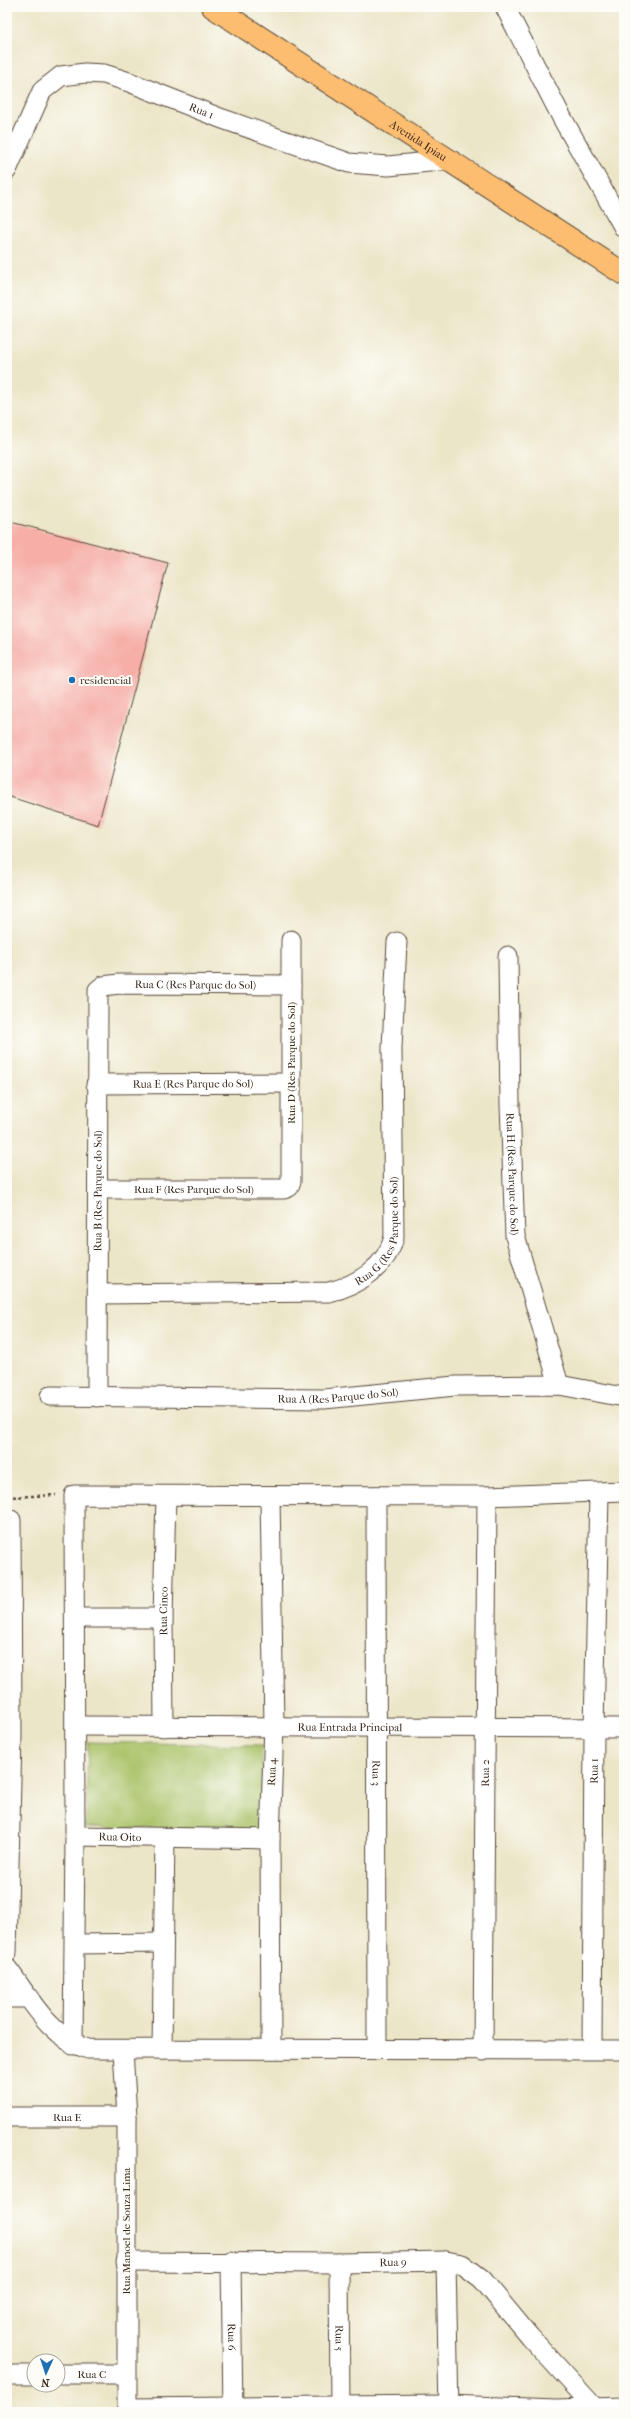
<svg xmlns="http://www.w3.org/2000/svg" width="631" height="2419" viewBox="0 0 631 2419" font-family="'IM FELL French Canon',serif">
  <rect width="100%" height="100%" fill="#fdfcf7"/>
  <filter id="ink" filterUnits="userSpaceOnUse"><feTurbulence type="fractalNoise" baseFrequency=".025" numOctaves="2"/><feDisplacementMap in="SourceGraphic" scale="8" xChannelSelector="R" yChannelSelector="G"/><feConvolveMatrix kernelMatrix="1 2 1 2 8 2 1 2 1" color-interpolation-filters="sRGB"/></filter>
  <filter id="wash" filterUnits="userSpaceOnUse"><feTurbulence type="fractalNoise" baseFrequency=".012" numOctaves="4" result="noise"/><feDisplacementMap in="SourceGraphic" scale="16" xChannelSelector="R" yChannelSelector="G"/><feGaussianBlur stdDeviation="0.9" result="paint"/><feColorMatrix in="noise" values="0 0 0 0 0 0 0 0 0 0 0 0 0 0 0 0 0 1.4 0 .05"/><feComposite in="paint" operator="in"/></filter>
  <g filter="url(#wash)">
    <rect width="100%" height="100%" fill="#ece6c9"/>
    <path fill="#a9c267" stroke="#727642" d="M88,1742L262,1745L260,1831L86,1827Z"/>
    <g id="blocks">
      <path fill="#f6aea7" d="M7,521L168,563L98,825L7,796Z"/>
    </g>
  </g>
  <g filter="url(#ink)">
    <use href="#blocks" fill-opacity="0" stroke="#564638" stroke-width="1"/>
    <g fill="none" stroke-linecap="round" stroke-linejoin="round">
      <g stroke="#564638" stroke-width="21">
        <g id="minor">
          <path d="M505,7L561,116L624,228"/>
          <path id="s1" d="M7,170L42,91L61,76L85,73L104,74L129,82L220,118L349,163L388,166L450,160"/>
          <path id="s2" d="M508,956L510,1105L515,1236L559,1385"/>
          <path id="s3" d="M96,1084L291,1083"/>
          <path id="s4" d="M98,1189H284L289,1187L291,1181V940"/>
          <path id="s5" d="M98,1294L329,1292C358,1285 387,1267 394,1237L392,1048L397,942"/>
          <path id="s6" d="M50,1396L324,1399L455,1386L559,1385L624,1397"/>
          <path id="s7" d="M97,1397L98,990L103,986L119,984L291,985"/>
          <path id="s8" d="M376,1496L377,2050"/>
          <path d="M270,1497L274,1725L270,1839L271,2048"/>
          <path d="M76,1618H163"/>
          <path id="s9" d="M75,1726L624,1728"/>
          <path id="s10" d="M164,1727L163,1618L166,1496"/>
          <path id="s11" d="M75,1836L270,1839"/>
          <path d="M75,1944L163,1943"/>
          <path d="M7,1953L12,1736L11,1520"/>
          <path d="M7,1968C30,1998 50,2038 88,2049L624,2050"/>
          <path d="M7,1998H30"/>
          <path d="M73,2045L75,1836L74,1495L487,1496L624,1491"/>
          <path d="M162,2049L165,1838"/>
          <path id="s12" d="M592,2049L594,1728L599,1493"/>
          <path d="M123,2050L127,2117V2412"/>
          <path id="s13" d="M483,2051L487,1496"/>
          <path id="s14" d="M7,2117H127"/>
          <path id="s15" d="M231,2261L233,2412"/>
          <path d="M446,2261L449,2412"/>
          <path id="s16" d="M126,2262L339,2263L446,2261L462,2264L482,2279L530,2337L595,2408"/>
          <path id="s17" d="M339,2263L340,2412"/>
          <path id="s18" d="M58,2374H125"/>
          <path d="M7,2375H34"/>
          <path d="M127,2408L449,2405L556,2409L624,2407"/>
        </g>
      </g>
      <g stroke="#564638" stroke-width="24">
        <g id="primary">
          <path id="s19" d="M213,7L624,274"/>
        </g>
      </g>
      <path stroke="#564638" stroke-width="2.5" stroke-dasharray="3 3" stroke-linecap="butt" d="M7,1497L56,1495"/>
      <use href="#minor" stroke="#fff" stroke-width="19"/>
      <use href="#primary" stroke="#fcbd6f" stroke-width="22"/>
    </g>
  </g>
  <circle fill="#1f6fb2" stroke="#fdfcf7" stroke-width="1.5" cx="72" cy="680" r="4"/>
  <g text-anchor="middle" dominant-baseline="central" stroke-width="4" stroke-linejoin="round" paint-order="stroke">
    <g font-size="11" fill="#3b2a1e" stroke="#fdfcf7">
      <text stroke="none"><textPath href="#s1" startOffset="258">Rua 1</textPath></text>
      <text stroke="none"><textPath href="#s19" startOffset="245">Avenida Ipiau</textPath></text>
      <text stroke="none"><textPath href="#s7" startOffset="506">Rua C (Res Parque do Sol)</textPath></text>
      <text transform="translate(291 1063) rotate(-90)">Rua D (Res Parque do Sol)</text>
      <text stroke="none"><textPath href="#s3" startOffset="97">Rua E (Res Parque do Sol)</textPath></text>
      <text stroke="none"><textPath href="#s2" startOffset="218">Rua H (Res Parque do Sol)</textPath></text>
      <text stroke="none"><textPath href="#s4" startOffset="96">Rua F (Res Parque do Sol)</textPath></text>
      <text stroke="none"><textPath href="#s7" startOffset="206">Rua B (Res Parque do Sol)</textPath></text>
      <text stroke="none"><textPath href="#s5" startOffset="320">Rua G (Res Parque do Sol)</textPath></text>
      <text stroke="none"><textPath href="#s6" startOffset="288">Rua A (Res Parque do Sol)</textPath></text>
      <text stroke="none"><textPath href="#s10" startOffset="116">Rua Cinco</textPath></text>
      <text stroke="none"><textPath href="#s9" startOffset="275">Rua Entrada Principal</textPath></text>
      <text stroke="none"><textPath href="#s12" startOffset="278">Rua 1</textPath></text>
      <text transform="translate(272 1772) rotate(-88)">Rua 4</text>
      <text stroke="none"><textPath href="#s8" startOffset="277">Rua 3</textPath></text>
      <text stroke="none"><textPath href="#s13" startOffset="278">Rua 2</textPath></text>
      <text stroke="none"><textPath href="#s11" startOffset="45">Rua Oito</textPath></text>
      <text stroke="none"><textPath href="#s14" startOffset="60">Rua E</textPath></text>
      <text transform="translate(126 2231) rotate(-90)">Rua Manoel de Souza Lima</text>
      <text stroke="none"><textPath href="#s16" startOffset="267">Rua 9</textPath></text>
      <text stroke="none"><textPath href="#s15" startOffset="76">Rua 6</textPath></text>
      <text stroke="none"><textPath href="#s17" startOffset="75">Rua 5</textPath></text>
      <text stroke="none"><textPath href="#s18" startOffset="34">Rua C</textPath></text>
    </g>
    <g font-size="11" fill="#3b2a1e" stroke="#fdfcf7" text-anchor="start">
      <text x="80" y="680">residencial</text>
    </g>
  </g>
  <rect width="631" height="2419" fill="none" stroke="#fdfcf7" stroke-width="24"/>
  <g transform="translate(46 2373) rotate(183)"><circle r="19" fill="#fdfcf7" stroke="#afa8a0"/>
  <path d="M0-3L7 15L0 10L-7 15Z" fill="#1f6fb2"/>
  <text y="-6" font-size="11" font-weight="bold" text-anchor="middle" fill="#3b2a1e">N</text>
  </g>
</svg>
